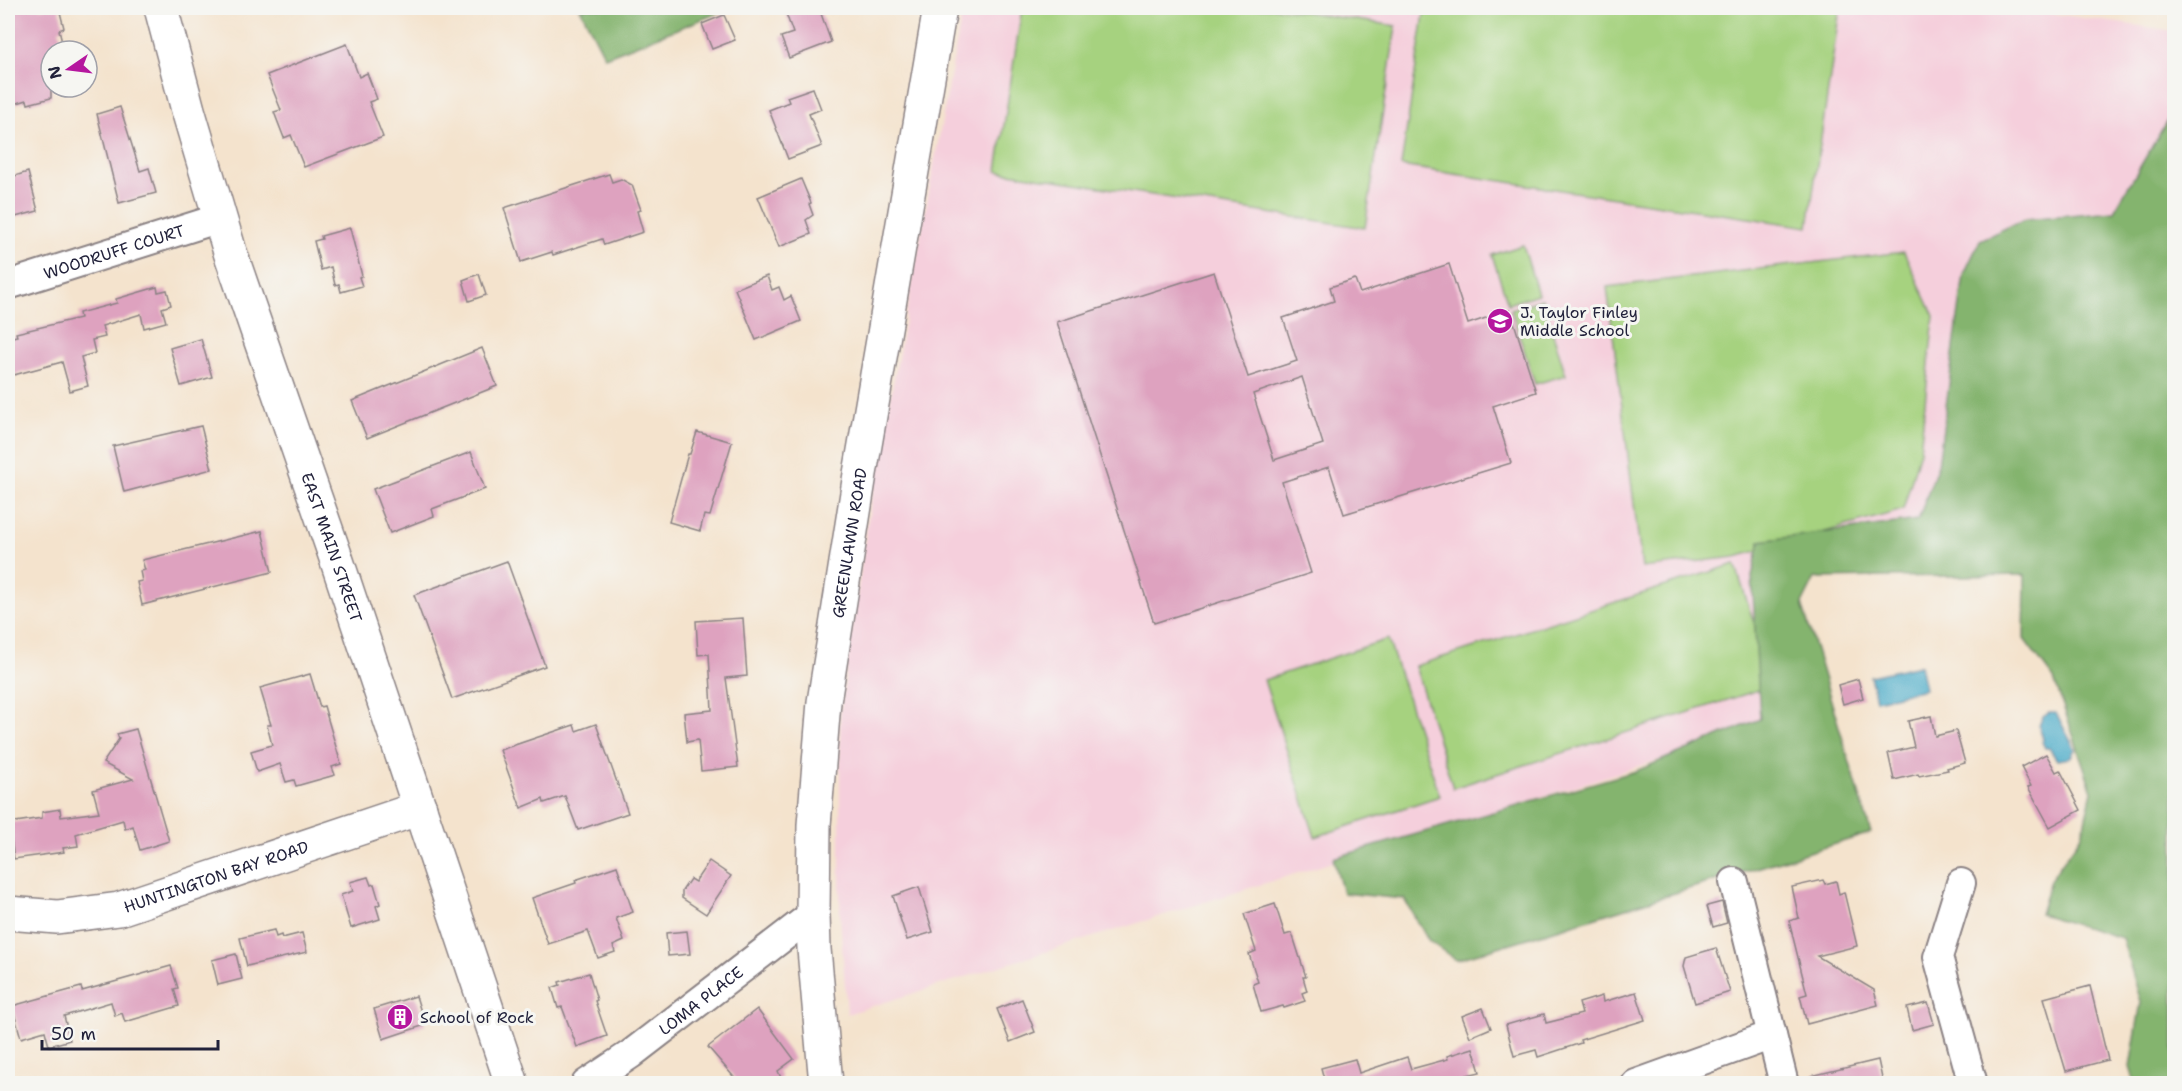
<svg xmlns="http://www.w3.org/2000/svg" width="2182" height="1091" viewBox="0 0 2182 1091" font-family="'Shantell Sans',sans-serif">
  <rect width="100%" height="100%" fill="#f6f6f2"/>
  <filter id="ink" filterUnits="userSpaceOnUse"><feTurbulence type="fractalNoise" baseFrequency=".0167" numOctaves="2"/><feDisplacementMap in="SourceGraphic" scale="12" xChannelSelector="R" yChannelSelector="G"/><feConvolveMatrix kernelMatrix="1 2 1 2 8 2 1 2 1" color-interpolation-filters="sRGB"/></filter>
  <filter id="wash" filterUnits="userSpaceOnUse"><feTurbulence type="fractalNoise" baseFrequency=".008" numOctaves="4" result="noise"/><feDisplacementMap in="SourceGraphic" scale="24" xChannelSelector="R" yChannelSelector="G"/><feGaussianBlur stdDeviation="1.35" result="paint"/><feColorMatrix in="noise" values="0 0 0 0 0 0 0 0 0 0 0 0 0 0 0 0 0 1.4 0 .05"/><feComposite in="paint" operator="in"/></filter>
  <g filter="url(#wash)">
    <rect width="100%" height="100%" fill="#f4e3cd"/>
    <path fill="#f5cfdc" d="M963,8H2013L2174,31V122L2004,551L1774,560L1825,708L847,1014L840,915V715L868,519Z"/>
    <g fill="#a6d27f" stroke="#647a5d" stroke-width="1.5">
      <path d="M1022,8H1278L1396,26L1365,228L997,171Z"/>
      <path d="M1425,8H1840L1808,227L1401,166Z"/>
      <path d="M1523,245L1538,294L1508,304L1492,255Z"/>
      <path d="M1904,252L1934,316L1920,451L1903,510L1736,557L1642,568L1607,287Z"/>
      <path d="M1542,299L1566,375L1535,384L1511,309Z"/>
      <path d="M1735,564L1774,685L1453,788L1415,666Z"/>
      <path d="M1388,639L1440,796L1315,837L1264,680Z"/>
    </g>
    <g fill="#84b46e" stroke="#536b54" stroke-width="1.5">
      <path d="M580,8H731L605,57Z"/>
      <path d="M2167,121L2174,122V1083H2135L2130,1067L2141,1002L2122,938L2040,914L2050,880L2082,835L2092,791L2054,679L2024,639L2025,575L1815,578L1802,604L1871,833L1456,960L1429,941L1404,899L1343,893L1333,858L1636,771L1760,719L1752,576L1760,541L1918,520L1938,465L1964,274L1980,240L2025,219L2114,211Z"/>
    </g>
    <g fill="#48aac8" stroke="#356682" stroke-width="1.5">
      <path d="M1920,665L1925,689L1876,700L1870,676Z"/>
      <path d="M2049,713H2056L2075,749L2070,758L2057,760L2049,748H2045L2042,742L2043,739L2039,725L2043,717Z"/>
    </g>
    <g id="blocks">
      <g fill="#dea2bf" fill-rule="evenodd">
        <path d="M8,8H59L64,28L59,30L64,51H51V98L28,104L27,100L8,106Z"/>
        <path d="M784,8H819L831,42L789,58L781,37L793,33Z"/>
        <path d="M724,15L735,40L712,49L702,24Z"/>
        <path d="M347,44L359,77L367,73L377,99L369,102L383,137L304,167L291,135L284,138L274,112L281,110L267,75Z"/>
        <path d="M813,88L821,109L809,114L822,146L788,159L769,110L789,102L787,97Z"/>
        <path d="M120,107L140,171L149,168L156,193L119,203L97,114Z"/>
        <path d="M28,172L38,211L8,219V178Z"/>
        <path d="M609,174L612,182L621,179L632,185L641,210L637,211L643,232L604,245L602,239L553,255L552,252L521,262L504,208Z"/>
        <path d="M801,179L811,203L809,204L813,215L806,220L811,234L779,247L758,197Z"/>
        <path d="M350,228L362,276L359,277L362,286L341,292L339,284L335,285L331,267L321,270L314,241L322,239L321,236Z"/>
        <path d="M1449,264L1468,324L1510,310L1536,392L1493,406L1511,463L1344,514L1329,467L1282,482L1311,573L1154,623L1057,322L1214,272L1248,377L1297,361L1283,318L1334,301L1330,287L1355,279L1360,293ZM1302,377L1323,444L1274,460L1253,394Z"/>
        <path d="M479,274L486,295L469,301L463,280Z"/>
        <path d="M767,276L772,290L779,287L784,300L791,296L801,321L756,340L735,289Z"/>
        <path d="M157,287L158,292L167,290L171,305L162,308L166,322L144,328L141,314L102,326L105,337L92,340L95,353L81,357L88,386L70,391L62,362L10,376L8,365V338L17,336L16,333L80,318L79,313L117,303L116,299Z"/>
        <path d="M201,339L212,377L181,386L170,348Z"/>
        <path d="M482,348L497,386L367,438L352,401Z"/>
        <path d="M201,426L212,469L124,492L113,446Z"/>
        <path d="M697,432L732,442L710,516L704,515L700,531L669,522L688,454H690Z"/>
        <path d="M471,452L485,489L432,509L434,516L390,533L373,489Z"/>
        <path d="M262,531L272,572L142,605L137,582L142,581L140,571L145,570L142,560Z"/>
        <path d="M507,561L545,666L452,699L414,595Z"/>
        <path d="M743,618L747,676L726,678L738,767L701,771L698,740L687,742L684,713L712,710L709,654L698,655L696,621Z"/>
        <path d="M310,674L320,707L324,706L341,764L332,767L335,775L296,786L294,780L286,782L280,764L257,772L251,751L272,745L267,725H271L260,688Z"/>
        <path d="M1858,679L1863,698L1843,704L1838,685Z"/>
        <path d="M1931,716L1935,736L1956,731L1965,763L1947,768L1948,770L1919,776L1918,774L1894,780L1888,753L1914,747L1908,721Z"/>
        <path d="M596,724L628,813L578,830L565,796L544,803L543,799L521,808L500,750L574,725L576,731Z"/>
        <path d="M136,729L169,841L140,850L133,826L125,829L123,820L76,834L78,846L63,848L64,852L14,859L9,823L42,818V812L60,809L61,817L99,812L93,790L133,779L103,763L119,739L117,734Z"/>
        <path d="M2046,754L2056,772L2060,770L2081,810L2050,827L2028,787L2031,786L2021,767Z"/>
        <path d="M709,861L731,876L706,914L682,898V891L690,879L695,882Z"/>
        <path d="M617,866L633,912L616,918L624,941L613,946L615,952L598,958L588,931L548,944L532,898L576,883L575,880Z"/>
        <path d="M368,877L371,885L374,884L380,904L376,906L380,919L351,928L341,895L353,891L350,882Z"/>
        <path d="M1823,880L1825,884L1836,881L1839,894L1844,892L1857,946L1817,956L1874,990L1878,1005L1807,1024L1800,996L1807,994L1789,921L1799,918L1792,887Z"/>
        <path d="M919,887L933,932L907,940L893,896Z"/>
        <path d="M1722,902L1727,923L1713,927L1707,906Z"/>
        <path d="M1275,904L1285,935L1292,933L1306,977H1303L1307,991L1302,993L1305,1001L1284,1008L1283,1006L1261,1012L1253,984L1258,982L1249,954L1256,951L1244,914Z"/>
        <path d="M274,930L276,937L281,935L282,938L302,933L307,952L247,966L240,938Z"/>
        <path d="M687,931L690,954L668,956L666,933Z"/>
        <path d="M1716,948L1730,992L1695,1003L1684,966L1686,957Z"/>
        <path d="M236,954L242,979L218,985L212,960Z"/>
        <path d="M171,966L178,988L174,989L179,1006L125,1022L122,1013L115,1016L111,1002L64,1016L70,1040L49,1046L45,1031L21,1038L12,1006L81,987L82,991Z"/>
        <path d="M589,973L597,1000L595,1001L607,1036L577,1047L562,1007L558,1008L552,988L560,985L559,982Z"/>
        <path d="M2090,986L2108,1060L2066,1071L2044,998Z"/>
        <path d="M1636,992L1645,1020L1580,1040L1581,1043L1538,1057L1536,1050L1514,1056L1506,1025L1544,1014L1546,1023L1582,1014L1579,1003L1602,996L1603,1002Z"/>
        <path d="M416,996L425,1025L383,1039L374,1009Z"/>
        <path d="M1022,999L1035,1032L1010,1042L997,1009Z"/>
        <path d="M1928,1003L1934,1024L1912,1030L1907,1008Z"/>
        <path d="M1483,1008L1491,1028L1470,1037L1462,1016Z"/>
        <path d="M757,1009L794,1059L778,1071L781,1078L773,1083H739L708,1047Z"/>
        <path d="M1473,1048L1480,1072L1467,1075L1470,1083H1325L1321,1068L1355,1059L1359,1073L1407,1057L1411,1069L1448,1059L1447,1056Z"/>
        <path d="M1878,1060L1883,1083H1811V1076Z"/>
      </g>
    </g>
  </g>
  <g filter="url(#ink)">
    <use href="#blocks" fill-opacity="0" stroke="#8b8284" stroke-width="1.5"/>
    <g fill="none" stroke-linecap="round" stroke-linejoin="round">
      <g stroke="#8b8284" stroke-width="32">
        <g id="street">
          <path id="s1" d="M8,285L220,218"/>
          <path d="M1734,882L1784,1084"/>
          <path d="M1961,883L1938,957L1973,1084"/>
          <path id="s2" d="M586,1084L631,1054L813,914"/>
          <path d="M1636,1084L1772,1035"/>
        </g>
      </g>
      <g stroke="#8b8284" stroke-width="36">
        <g id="secondary">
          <path id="s3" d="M8,913L57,917L119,909L420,808"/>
          <path id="s4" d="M826,1084L814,949L813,914L814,825L824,702L860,474L940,8"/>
        </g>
      </g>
      <g stroke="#8b8284" stroke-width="36">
        <g id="primary">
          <path id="s5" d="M161,8L188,110L230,252L335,555L512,1084"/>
        </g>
      </g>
      <use href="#street" stroke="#fff" stroke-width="28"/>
      <use href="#secondary" stroke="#fff" stroke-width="33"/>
      <use href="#primary" stroke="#fff" stroke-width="33"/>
    </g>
  </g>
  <defs>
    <g id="school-disc" transform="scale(1.35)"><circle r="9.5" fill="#b5179e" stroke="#f6f6f2"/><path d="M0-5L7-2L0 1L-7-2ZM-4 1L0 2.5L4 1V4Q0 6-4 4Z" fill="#fff"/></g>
    <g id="building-disc" transform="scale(1.35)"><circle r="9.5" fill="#b5179e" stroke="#f6f6f2"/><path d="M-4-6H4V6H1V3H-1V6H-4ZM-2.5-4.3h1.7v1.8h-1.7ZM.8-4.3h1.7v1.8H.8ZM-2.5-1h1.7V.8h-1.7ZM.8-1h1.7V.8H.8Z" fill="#fff"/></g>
  </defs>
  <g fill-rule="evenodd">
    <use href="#school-disc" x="1500" y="321"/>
    <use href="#building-disc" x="400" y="1017"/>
  </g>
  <g text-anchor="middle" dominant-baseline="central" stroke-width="6" stroke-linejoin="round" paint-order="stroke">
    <g font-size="16" fill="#22223b" stroke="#f6f6f2">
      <text stroke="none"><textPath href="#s1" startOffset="111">WOODRUFF COURT</textPath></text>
      <text stroke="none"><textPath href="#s4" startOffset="544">GREENLAWN ROAD</textPath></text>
      <text stroke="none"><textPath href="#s5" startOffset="566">EAST MAIN STREET</textPath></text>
      <text stroke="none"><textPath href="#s3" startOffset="214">HUNTINGTON BAY ROAD</textPath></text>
      <text stroke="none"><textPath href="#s2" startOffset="142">LOMA PLACE</textPath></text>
    </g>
    <g font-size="16" fill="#22223b" stroke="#f6f6f2" text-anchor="start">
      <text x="1520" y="312">J. Taylor Finley<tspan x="1520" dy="18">Middle School</tspan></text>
      <text x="420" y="1017">School of Rock</text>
    </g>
  </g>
  <rect width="2182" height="1091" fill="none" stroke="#f6f6f2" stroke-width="30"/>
  <g transform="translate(69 69) rotate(256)"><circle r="28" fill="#f6f6f2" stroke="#a1a1a9" stroke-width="1.5"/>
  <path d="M0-4.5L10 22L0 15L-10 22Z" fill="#b5179e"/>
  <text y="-9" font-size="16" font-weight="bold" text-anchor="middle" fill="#22223b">N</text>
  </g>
  <path d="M42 1040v9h176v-9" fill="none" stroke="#22223b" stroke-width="3"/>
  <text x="51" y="1040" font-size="18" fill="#22223b" stroke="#f6f6f2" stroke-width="4.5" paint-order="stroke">50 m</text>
</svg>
